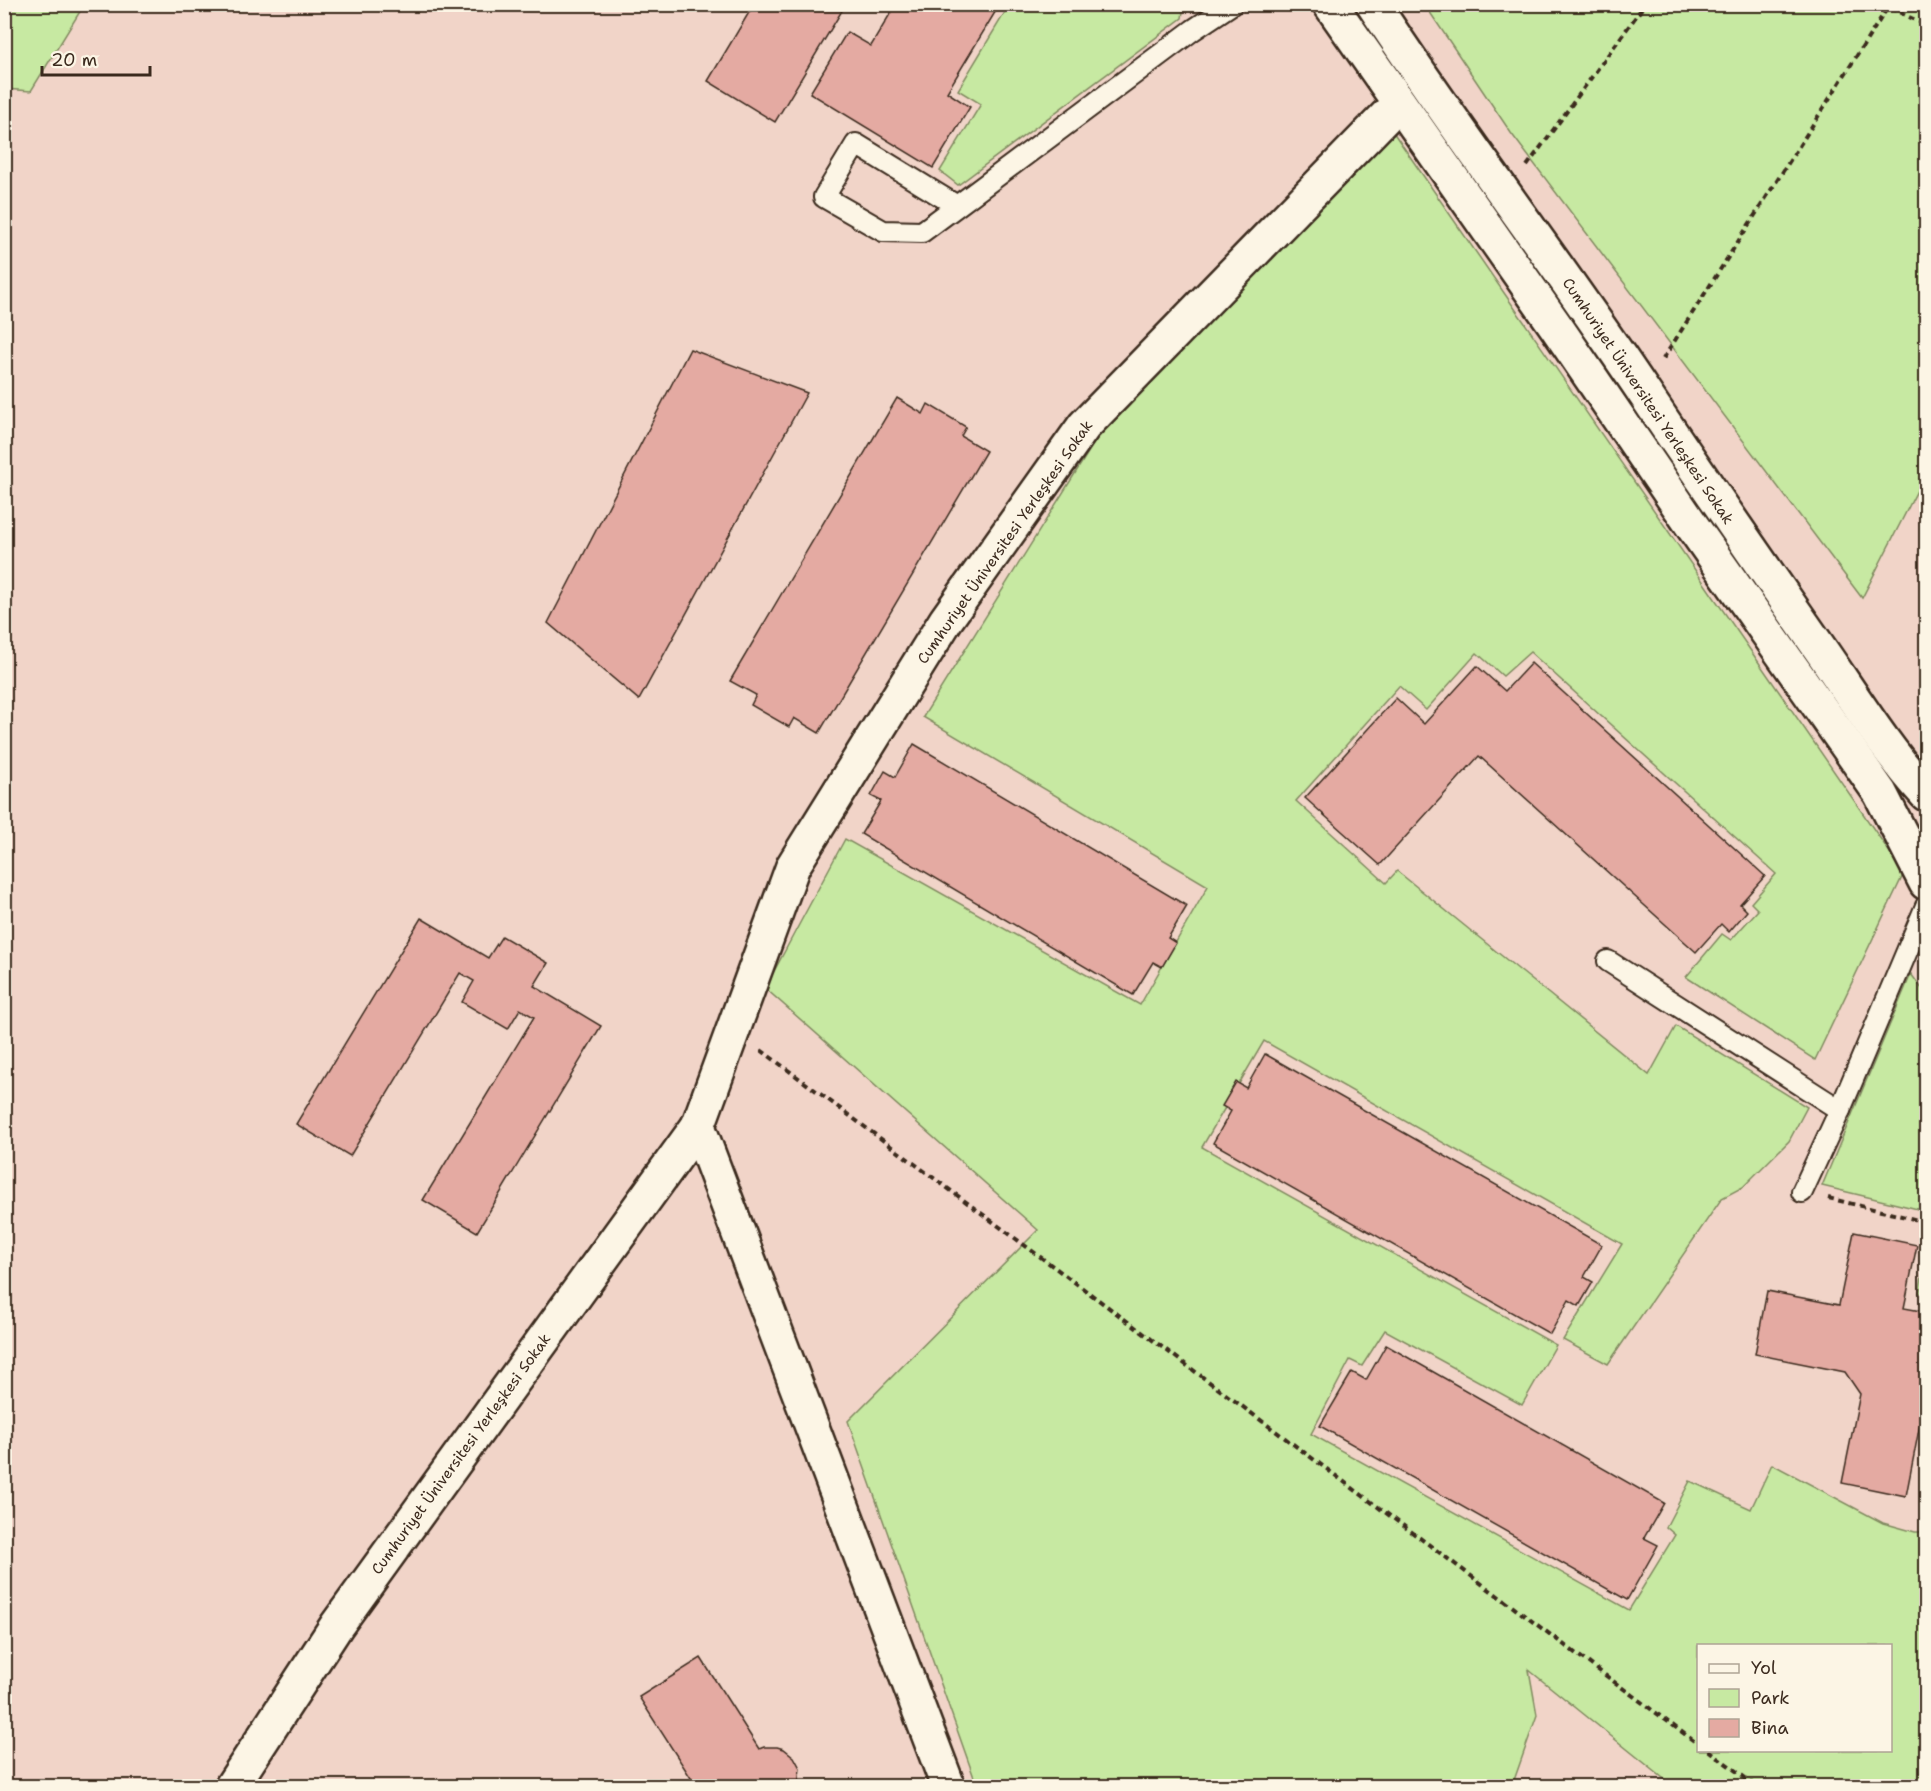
<svg xmlns="http://www.w3.org/2000/svg" width="1931" height="1791" viewBox="0 0 1931 1791" font-family="'Shantell Sans',sans-serif">
  <rect width="100%" height="100%" fill="#f7e6d8"/>
  <filter id="ink" filterUnits="userSpaceOnUse"><feTurbulence type="fractalNoise" baseFrequency=".0167" numOctaves="2"/><feDisplacementMap in="SourceGraphic" scale="12" xChannelSelector="R" yChannelSelector="G"/><feConvolveMatrix kernelMatrix="1 2 1 2 8 2 1 2 1" color-interpolation-filters="sRGB"/></filter>
  <g filter="url(#ink)">
    <path fill="#f1d4c8" fill-rule="evenodd" d="M5,5H1926V1786H5ZM1698,1646H1890V1750H1698Z"/>
    <g fill="#c7e9a2" stroke="#818a60" stroke-width="1.5" fill-rule="evenodd">
      <path d="M1010,4L1184,5L1182,18L958,185L940,171L981,104L958,90Z"/>
      <path d="M4,5H84L31,91L5,89Z"/>
      <path d="M1425,5H1926V473L1862,598L1511,133Z"/>
      <path d="M1391,129L1904,873L1815,1060L1686,977L1722,934L1731,940L1758,910L1751,903L1776,874L1530,652L1503,676L1477,653L1426,710L1399,686L1296,801L1386,883L1397,871L1649,1075L1676,1026L1807,1107L1789,1141L1743,1187L1722,1198L1608,1364L1563,1340L1622,1244L1264,1041L1202,1147L1556,1345L1522,1405L1385,1330L1362,1366L1350,1360L1311,1434L1629,1610L1675,1535L1666,1527L1690,1481L1751,1509L1772,1464L1883,1523L1915,1532H1926V1786H1673L1529,1670L1537,1715L1512,1786H977L848,1421L1038,1230L765,988L845,839L1140,1005L1208,886L923,717L1099,435ZM1698,1646H1890V1750H1698Z"/>
      <path d="M1911,974L1926,994V1211L1822,1186Z"/>
      <path d="M1926,1254V1295L1919,1293Z"/>
    </g>
    <g fill="#e4aaa2" stroke="#3b2a1e" stroke-width="1.5">
      <path d="M754,4H846L775,122L708,81Z"/>
      <path d="M896,4H1000L947,92L970,107L933,168L810,93L847,32L871,46Z"/>
      <path d="M690,349L807,393L639,700L548,623Z"/>
      <path d="M897,398L923,414L928,404L966,427L961,436L986,451L819,733L794,718L789,727L751,705L756,695L730,681Z"/>
      <path d="M1531,663L1765,876L1740,904L1747,911L1729,932L1721,924L1696,952L1479,756L1380,865L1305,798L1396,698L1424,724L1477,666L1505,691Z"/>
      <path d="M914,744L1187,906L1168,938L1176,943L1162,967L1153,962L1133,995L861,834L881,801L871,796L885,771L895,777Z"/>
      <path d="M421,918L488,958L502,936L548,963L534,986L601,1026L477,1232L423,1200L534,1017L520,1009L508,1029L462,1002L474,981L460,973L350,1156L296,1124Z"/>
      <path d="M1265,1054L1602,1245L1584,1277L1593,1282L1579,1306L1569,1300L1550,1334L1213,1143L1231,1111L1222,1106L1236,1082L1246,1088Z"/>
      <path d="M1854,1232L1917,1245L1904,1308L1926,1312V1425L1920,1424L1906,1496L1842,1483L1860,1394L1845,1372L1755,1354L1767,1291L1839,1305Z"/>
      <path d="M1386,1345L1664,1503L1644,1538L1658,1545L1627,1600L1320,1426L1352,1372L1366,1380Z"/>
      <path d="M701,1658L759,1749L764,1747H777L784,1749L794,1757L800,1768L798,1786H696L639,1697Z"/>
    </g>
    <g fill="none" stroke-linecap="round" stroke-linejoin="round">
      <g stroke="#3b2a1e" stroke-width="24">
        <g id="service">
          <path d="M957,206L856,144L824,197L883,231L922,232L957,206L1193,30L1232,4"/>
          <path d="M1608,961L1840,1110"/>
          <path d="M1802,1192L1840,1110L1926,906"/>
        </g>
      </g>
      <g stroke="#3b2a1e" stroke-width="38">
        <g id="minor">
          <path d="M1330,4L1555,325L1693,527L1880,793L1926,883"/>
          <path d="M1373,4C1460,137 1557,262 1645,394C1703,481 1763,567 1823,653C1856,701 1887,751 1926,794"/>
          <path d="M232,1786L337,1625L698,1126"/>
          <path d="M948,1786L698,1126L793,866L946,620L1084,426L1399,103"/>
        </g>
      </g>
      <g stroke="#3b2a1e" stroke-width="4" stroke-dasharray="6 4.5" stroke-linecap="butt">
        <path d="M1527,166L1645,4"/>
        <path d="M1663,359L1888,7L1926,25"/>
        <path d="M761,1050L1698,1744"/>
        <path d="M1828,1198L1926,1222"/>
        <path d="M1708,1750L1756,1786"/>
      </g>
      <use href="#service" stroke="#fcf5e5" stroke-width="20"/>
      <use href="#minor" stroke="#fcf5e5" stroke-width="33"/>
    </g>
  </g>
  <g text-anchor="middle" dominant-baseline="central" stroke-width="5" stroke-linejoin="round" paint-order="stroke">
    <g font-size="15" fill="#3b2a1e" stroke="#fcf5e5">
      <text transform="translate(1648 401) rotate(56)">Cumhuriyet Üniversitesi Yerleşkesi Sokak</text>
      <text transform="translate(1005 542) rotate(-55)">Cumhuriyet Üniversitesi Yerleşkesi Sokak</text>
      <text transform="translate(461 1454) rotate(-54)">Cumhuriyet Üniversitesi Yerleşkesi Sokak</text>
    </g>
  </g>
  <rect width="1931" height="1791" fill="none" stroke="#fcf5e5" stroke-width="24"/>
  <rect x="12" y="12" width="1907" height="1767" fill="none" stroke="#3b2a1e" stroke-width="2" filter="url(#ink)"/>
  <rect x="1697" y="1644" width="195" height="108" fill="#fcf5e5" stroke="#afa495" stroke-width="1.5"/>
  <rect x="1709" y="1664" width="30" height="9" fill="#fcf5e5" stroke="#afa495" stroke-width="1.5"/>
  <text x="1751" y="1674" font-size="18" fill="#3b2a1e">Yol</text>
  <rect x="1709" y="1689" width="30" height="18" fill="#c7e9a2" stroke="#afa495" stroke-width="1.5"/>
  <text x="1751" y="1704" font-size="18" fill="#3b2a1e">Park</text>
  <rect x="1709" y="1719" width="30" height="18" fill="#e4aaa2" stroke="#afa495" stroke-width="1.5"/>
  <text x="1751" y="1734" font-size="18" fill="#3b2a1e">Bina</text>
  <path d="M42 66v9h108v-9" fill="none" stroke="#3b2a1e" stroke-width="3"/>
  <text x="51" y="66" font-size="18" fill="#3b2a1e" stroke="#fcf5e5" stroke-width="4.5" paint-order="stroke">20 m</text>
</svg>
